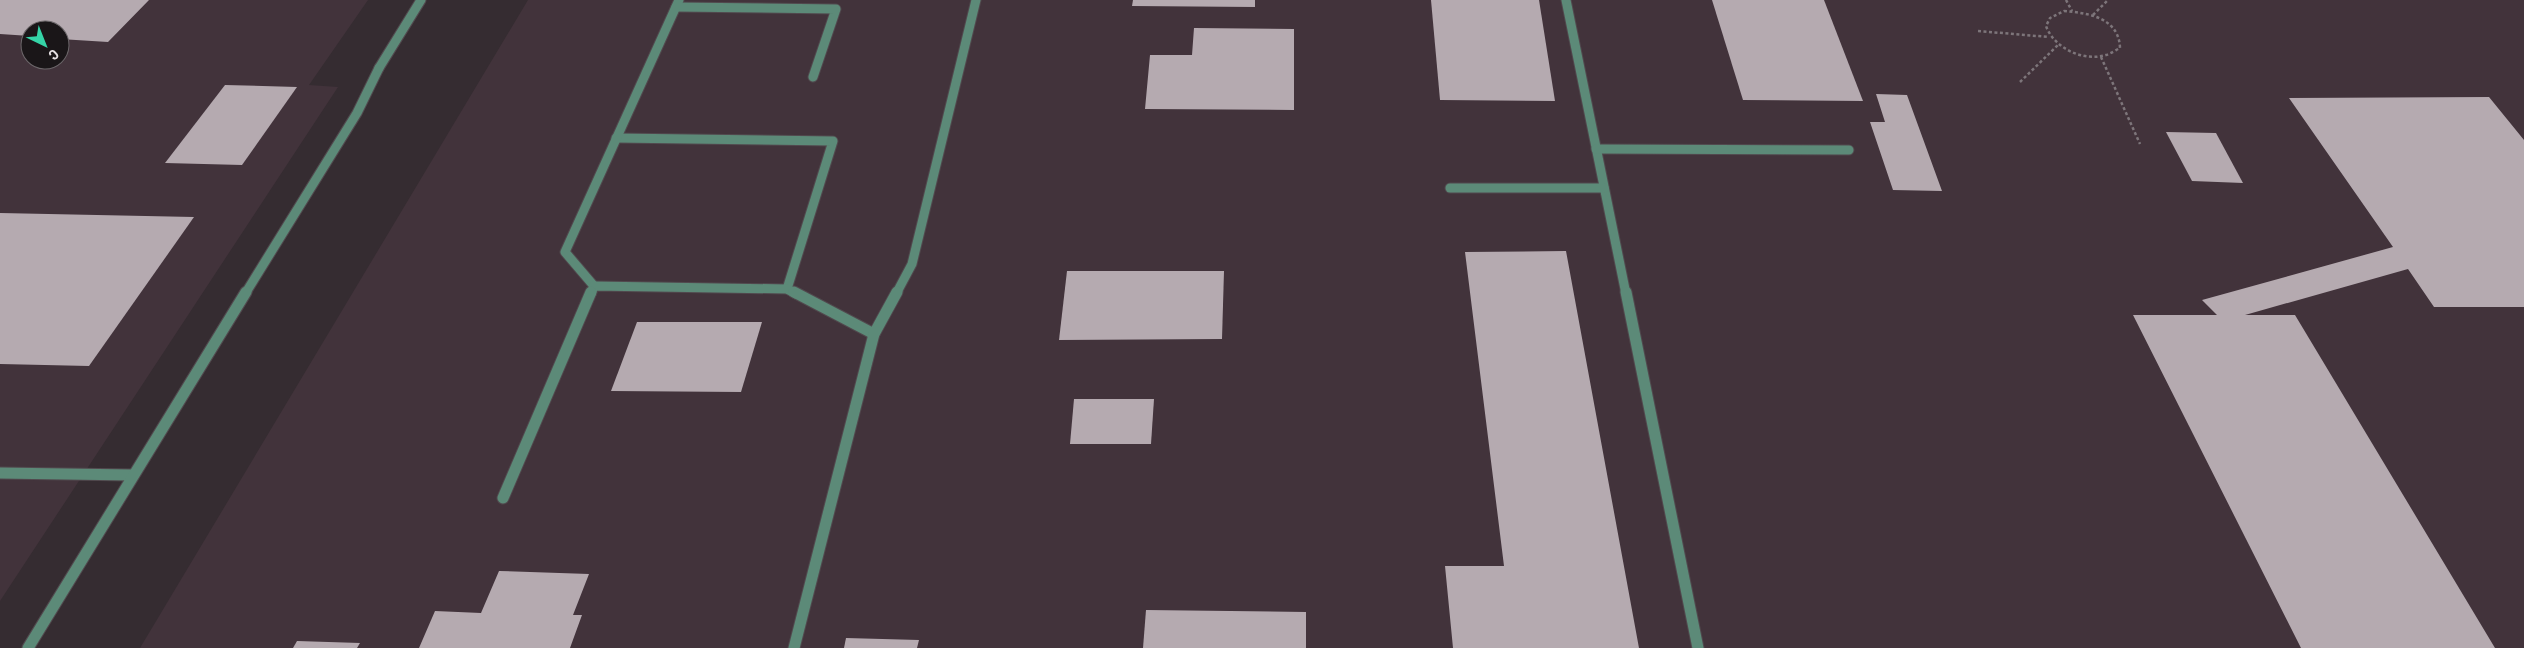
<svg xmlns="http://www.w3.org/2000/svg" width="2524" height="648" viewBox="0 0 2524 648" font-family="'Roboto Condensed',sans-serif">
  <rect width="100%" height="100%" fill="#352c31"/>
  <g fill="#42333b" fill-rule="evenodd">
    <path d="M0,0H368L309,85L338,87L0,601ZM30,30H60V60H30Z"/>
    <path d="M528,0H2524V648H140Z"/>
  </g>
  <g fill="#b5aab0">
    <path d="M0,0H149L108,42L60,39V30H30V36L0,34Z"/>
    <path d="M1133,0H1255V7L1132,6Z"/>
    <path d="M1431,0H1539L1555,101L1440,100Z"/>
    <path d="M1712,0H1824L1863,101L1743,100Z"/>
    <path d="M1194,28L1294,29V110L1145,109L1150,55H1192Z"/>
    <path d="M225,85L297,87L242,165L165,163Z"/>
    <path d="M1876,94L1907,95L1942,191L1893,190L1870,122H1885Z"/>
    <path d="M2489,97L2524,140V307H2434L2408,269L2245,315H2295L2495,648H2301L2133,315H2217L2202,300L2393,247L2289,98Z"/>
    <path d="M2166,132L2216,133L2243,183L2192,181Z"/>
    <path d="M0,213L194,217L89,366L0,364Z"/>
    <path d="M1566,251L1639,648H1453L1445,566H1504L1465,252Z"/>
    <path d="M1067,271H1224L1222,339L1059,340Z"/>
    <path d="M637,322H762L741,392L611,391Z"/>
    <path d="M1074,399H1154L1151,444H1070Z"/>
    <path d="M499,571L589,574L573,615H582L570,648H419L435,611L481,613Z"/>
    <path d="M1146,610L1306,612V648H1143Z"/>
    <path d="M846,638L919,640L917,648H844Z"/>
    <path d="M297,641L360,643L357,648H293Z"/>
  </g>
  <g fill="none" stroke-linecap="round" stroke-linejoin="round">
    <g stroke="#51494e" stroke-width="11">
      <g id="lane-far1">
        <path d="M1566,0L1626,294"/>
        <path d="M676,7L836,9L813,77"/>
        <path d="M616,138L833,141L787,289"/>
        <path d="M1596,149L1849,150"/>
        <path d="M1450,188H1604"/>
        <path d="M594,286L565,252L679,0"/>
        <path d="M245,294L357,113L379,68"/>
        <path d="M591,294L594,286L787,289L796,294"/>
        <path d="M896,294L912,264L976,0"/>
      </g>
    </g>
    <g stroke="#51494e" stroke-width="13">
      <g id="lane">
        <path d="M794,292L874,334"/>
        <path d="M1626,292L1698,648"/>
        <path d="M0,473L132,475"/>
        <path d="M503,498L591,292"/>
        <path d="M28,648L246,292"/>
        <path d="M794,648L874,334L897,292"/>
      </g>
    </g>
    <g stroke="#51494e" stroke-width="11">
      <path id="street" d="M379,68L421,0"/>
    </g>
    <g stroke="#7d757a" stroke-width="2.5" stroke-dasharray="3 2.5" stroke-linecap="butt">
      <path d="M2066,0L2072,11"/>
      <path d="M2064,11C2089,13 2119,18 2120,48C2116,50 2110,54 2106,55C2083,62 2054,48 2046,26L2050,18Z"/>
      <path d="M2093,15L2108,0"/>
      <path d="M1978,31L2049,37"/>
      <path d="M2101,57L2140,144"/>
      <path d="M2020,82L2058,45"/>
    </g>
    <use href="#lane-far1" stroke="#5c8a78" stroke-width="9"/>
    <use href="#lane" stroke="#5c8a78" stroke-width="11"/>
    <use href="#street" stroke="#5c8a78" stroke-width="9"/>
  </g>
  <g transform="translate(45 45) rotate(137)"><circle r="24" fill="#1a1618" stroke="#6c676a"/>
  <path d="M0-4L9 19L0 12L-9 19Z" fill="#35d4a7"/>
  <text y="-8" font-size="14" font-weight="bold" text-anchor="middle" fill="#e6e1e4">С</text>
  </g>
</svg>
